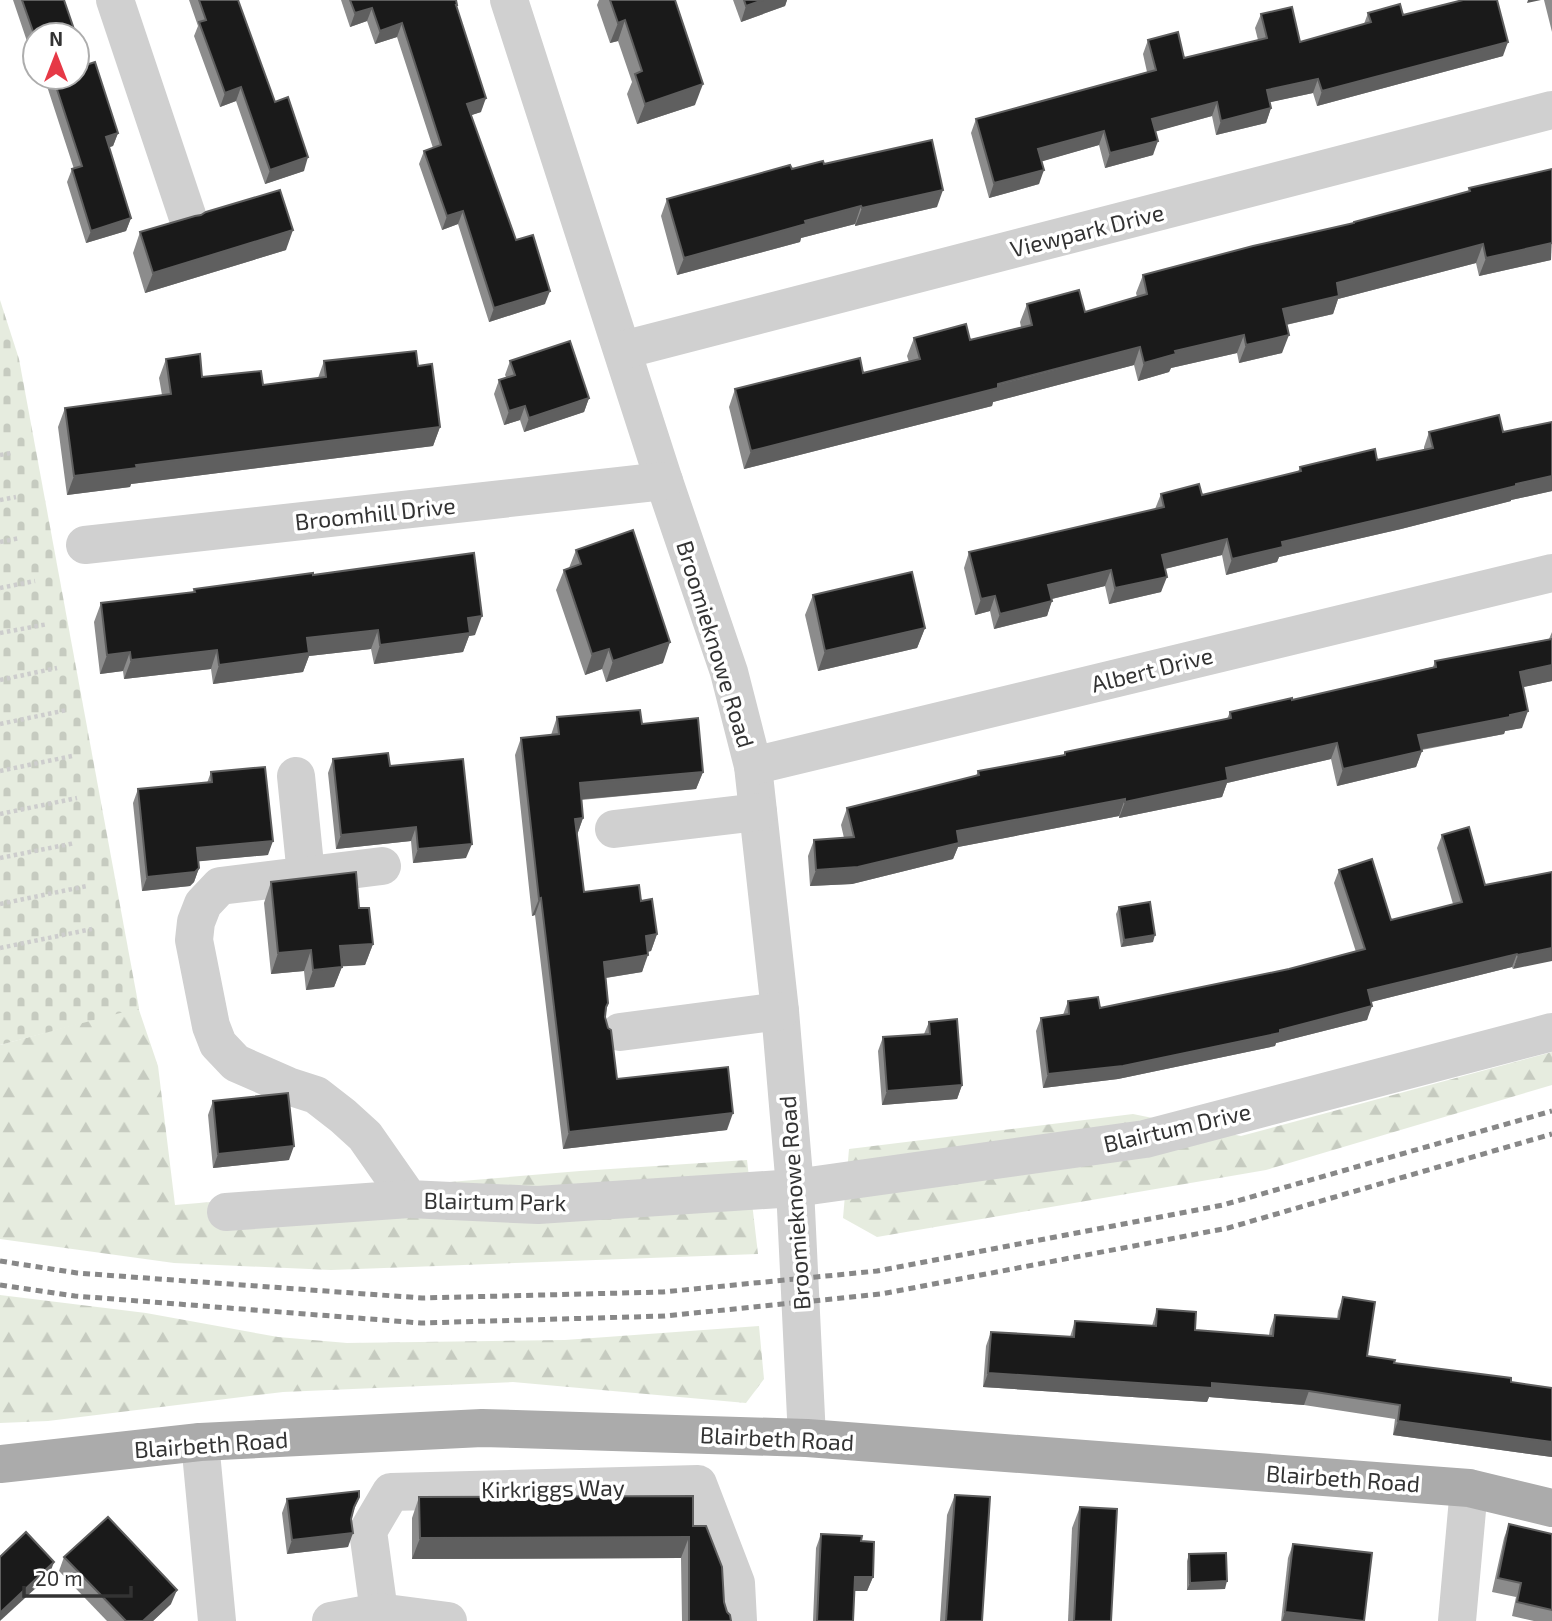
<svg xmlns="http://www.w3.org/2000/svg" width="1552" height="1621" viewBox="0 0 1552 1621" font-family="'Exo 2',sans-serif">
  <defs>
    <pattern id="forest-firs" width="22" height="20" patternUnits="userSpaceOnUse" patternTransform="scale(1.75)"><rect width="22" height="20" fill="#e6ecdf"/><path d="M5 1l3.5 6h-7zM16 11l3.5 6h-7z" fill="#c6cbc0"/></pattern>
    <pattern id="cemetery-stones" width="16" height="16" patternUnits="userSpaceOnUse" patternTransform="scale(1.75)"><rect width="16" height="16" fill="#e6ecdf"/><path d="M2 7V4a2 2 0 0 1 4 0v3zM10 15v-3a2 2 0 0 1 4 0v3z" fill="#c6cbc0"/></pattern>
  </defs>
  <rect width="100%" height="100%" fill="#fff"/>
  <g fill="url(#forest-firs)">
    <path d="M138,1007L158,1066L175,1205L580,1171L747,1160L758,1254L331,1270L174,1263L0,1239V1045Z"/>
    <path d="M1552,1052V1085L1266,1170L877,1237L843,1218L849,1149L1133,1114L1241,1136Z"/>
    <path d="M0,1295L146,1313L278,1337L347,1343L565,1340L759,1326L764,1379L746,1403L513,1382L283,1392L48,1421L0,1423Z"/>
  </g>
  <path fill="url(#cemetery-stones)" d="M0,300L19,359L139,1008L0,1045Z"/>
  <g fill="none" stroke-linecap="round" stroke-linejoin="round">
    <g stroke="#cdcdcd" stroke-width="4.5" stroke-dasharray="3.5 3.5" stroke-linecap="butt">
      <path d="M0,455L11,453"/>
      <path d="M0,500L16,497"/>
      <path d="M0,542L20,538"/>
      <path d="M0,588L35,581"/>
      <path d="M0,633L48,624"/>
      <path d="M0,680L57,668"/>
      <path d="M0,724L67,710"/>
      <path d="M0,771L72,756"/>
      <path d="M0,814L77,798"/>
      <path d="M0,858L75,843"/>
      <path d="M0,904L87,886"/>
      <path d="M0,948L92,929"/>
    </g>
    <g stroke="#d0d0d0" stroke-width="38">
      <path d="M115,0L187,215"/>
      <path d="M509,0L664,481L729,672L753,766L780,1011L795,1188L807,1438"/>
      <path d="M623,350L1552,110"/>
      <path d="M85,545L664,481"/>
      <path d="M753,766L1552,573"/>
      <path d="M296,776L306,875"/>
      <path d="M614,829L758,812"/>
      <path d="M382,866L220,886L203,904L196,922L194,940L211,1026L218,1044L236,1063L288,1086L316,1095L343,1116L365,1136L409,1199L538,1205L795,1188L1145,1139L1552,1032"/>
      <path d="M620,1032L780,1011"/>
      <path d="M226,1212L409,1199"/>
      <path d="M200,1442L217,1621"/>
      <path d="M379,1612L368,1531L391,1492L698,1484L736,1583L738,1621"/>
      <path d="M331,1621L379,1612L448,1621"/>
      <path d="M1457,1621L1469,1488"/>
    </g>
    <path stroke="#ababab" stroke-width="38" d="M0,1464L200,1442L482,1428L807,1438L1469,1488L1552,1508"/>
    <g stroke="#888" stroke-width="5" stroke-dasharray="7 5" stroke-linecap="butt">
      <path d="M0,1261L77,1273L422,1298L663,1292L877,1271L1223,1205L1552,1111"/>
      <path d="M0,1285L75,1296L421,1323L665,1316L881,1294L1228,1228L1552,1134"/>
    </g>
  </g>
  <g fill="#8c8c8c">
    <path d="M13,0H64L35,35V58L33,59Z"/>
    <path d="M189,0H238L275,102L304,171L265,184L236,101L220,107L194,36L198,26Z"/>
    <path d="M341,0H456L457,5L456,7L481,112L471,115L516,240L545,304L489,322L458,224L442,230L419,164L424,151L433,148L397,37L375,44L367,21L350,27Z"/>
    <path d="M599,0H675L695,105L637,124L627,94L632,82L618,41L610,43L597,5Z"/>
    <path d="M733,0H787L785,6L741,22Z"/>
    <path d="M1544,0H1552V32Z"/>
    <path d="M1368,13L1403,15L1503,56L1317,106L1313,93L1270,102L1271,108L1266,123L1216,135L1212,116L1156,131L1153,155L1105,168L1099,145L1042,161L1039,184L989,198L971,133L976,119L1147,72L1143,54L1148,40L1184,58L1258,40L1255,28L1261,14L1300,42L1364,24Z"/>
    <path d="M86,65L118,133L113,146L109,147L131,218L126,231L86,243L67,182L72,169H74L44,77H77Z"/>
    <path d="M824,164L937,207L855,226V224L801,238L800,242L677,275L661,216L667,199L792,169Z"/>
    <path d="M1552,169L1551,260L1479,276L1476,263L1338,299L1333,314L1286,325L1282,353L1239,363L1237,353L1171,368L1169,372L1138,381L1134,365L993,402L992,406L744,469L729,407L735,389L863,373L909,362L907,356L914,338L970,340L1021,327L1020,322L1027,304L1085,312L1137,297L1136,293L1143,275L1353,223L1354,222L1468,192L1469,188Z"/>
    <path d="M140,232L286,250L145,293L133,253Z"/>
    <path d="M166,359L202,377L263,385L318,378L324,361L418,366L440,427L433,446L131,484L130,487L67,495L58,427L65,408L162,395L159,378Z"/>
    <path d="M510,361L589,398L584,412L524,432L520,420L504,425L494,394L499,380L506,377L505,375Z"/>
    <path d="M1552,422V491L1511,500V501L1401,529L1279,557L1277,562L1226,575L1222,555L1165,569L1161,592L1109,604L1105,586L1052,599L1047,616L994,629L990,611L975,615L964,568L969,552L1155,509L1161,494L1202,495L1298,472L1300,467L1377,460L1424,450V447L1429,432H1503Z"/>
    <path d="M576,550L663,663L606,682L602,669L585,675L556,590L564,570L569,568Z"/>
    <path d="M313,575L475,635L469,636L463,652L374,664L371,649L309,656L303,672L213,684L211,669L124,679L123,671L100,674L94,622L101,603L193,592L194,589Z"/>
    <path d="M813,595L925,628L917,648L818,671L805,615Z"/>
    <path d="M1552,632V681L1523,687L1522,728L1505,731L1504,734L1422,750L1416,767L1337,786L1331,759L1227,783L1222,797L1119,818V816L958,847L953,859L852,884L810,886L808,856L814,840L844,838L841,825L847,808L976,776L978,771L1063,756L1065,752L1227,719L1230,712L1292,700L1433,667L1435,661L1549,639Z"/>
    <path d="M557,717L642,724L703,772L696,789L581,800L583,818L577,835L584,892L641,901L657,934L651,951L648,952L642,972L606,978L608,1003L605,1017L617,1079L727,1130L563,1149L535,915L532,916L515,755L521,738L551,735Z"/>
    <path d="M333,759L390,766L466,858L413,863L411,841L336,849L328,773Z"/>
    <path d="M211,772L268,855L198,861L199,868L194,882L190,886L142,891L133,803L138,789L207,783Z"/>
    <path d="M1442,835L1485,885L1552,872L1513,969L1512,967L1371,1002L1367,1020L1276,1043L1275,1046L1118,1079L1043,1088L1036,1031L1041,1018L1063,1015L1068,1001L1100,1008L1289,969L1356,952L1334,883L1339,870L1391,920L1453,904L1437,848Z"/>
    <path d="M271,882L359,908L373,944L365,965L342,966L334,987L306,990L304,971L271,974L264,903Z"/>
    <path d="M1119,907L1153,942L1121,947L1116,914Z"/>
    <path d="M929,1022L962,1085L957,1099L882,1105L878,1051L883,1037L924,1034Z"/>
    <path d="M213,1101L289,1160L213,1168L208,1115Z"/>
    <path d="M1343,1297L1367,1356L1394,1363L1511,1382L1552,1388V1457L1393,1435L1395,1419L1304,1405L1209,1397L1207,1402L983,1387L986,1346L991,1332L1070,1337L1075,1321L1152,1326L1157,1309L1195,1330L1269,1335L1270,1329L1275,1315L1337,1319L1338,1311Z"/>
    <path d="M955,1495L982,1621H940L947,1515Z"/>
    <path d="M359,1497L352,1515L348,1547L287,1554L282,1513L287,1499Z"/>
    <path d="M419,1497L693,1526L731,1621H682L681,1558L412,1559V1518Z"/>
    <path d="M1080,1507L1111,1621H1068L1072,1528Z"/>
    <path d="M1509,1524L1552,1534V1621H1534L1512,1616L1516,1597L1492,1592L1504,1538Z"/>
    <path d="M821,1534L861,1541L873,1577L867,1591H854L853,1621H813L816,1548Z"/>
    <path d="M1293,1544L1364,1621H1281L1288,1558Z"/>
    <path d="M1189,1554L1225,1589L1187,1590V1561Z"/>
    <path d="M64,1557L171,1604L153,1621H107L59,1571Z"/>
  </g>
  <g fill="#5f5f5f">
    <path d="M763,0H787L785,6L741,22L746,6Z"/>
    <path d="M1528,0H1541L1527,3Z"/>
    <path d="M372,8L367,21L350,27L355,13Z"/>
    <path d="M625,20L618,41L610,43L618,23Z"/>
    <path d="M402,23L397,37L375,44L380,31Z"/>
    <path d="M1508,42L1503,56L1317,106L1322,91Z"/>
    <path d="M1318,79L1313,93L1262,104L1267,90Z"/>
    <path d="M703,84L695,105L637,124L645,104Z"/>
    <path d="M241,87L236,101L220,107L225,93Z"/>
    <path d="M486,98L481,112L463,118L467,104Z"/>
    <path d="M1217,102L1212,116L1147,134L1152,119Z"/>
    <path d="M1271,108L1266,123L1216,135L1221,121Z"/>
    <path d="M1104,131L1099,145L1033,164L1038,149Z"/>
    <path d="M118,133L113,146L101,150L106,137Z"/>
    <path d="M1158,141L1153,155L1105,168L1110,153Z"/>
    <path d="M308,157L304,171L265,184L270,170Z"/>
    <path d="M1044,170L1039,184L989,198L994,183Z"/>
    <path d="M943,190L937,207L855,226L862,208Z"/>
    <path d="M861,206L855,224L801,238L800,242L677,275L684,258L805,221Z"/>
    <path d="M463,211L458,224L442,230L447,216Z"/>
    <path d="M131,218L126,231L86,243L91,231Z"/>
    <path d="M293,230L286,250L145,293L153,273Z"/>
    <path d="M1552,233L1551,260L1479,276L1486,258Z"/>
    <path d="M1483,244L1476,263L1338,299L1333,314L1276,327L1283,309L1337,283Z"/>
    <path d="M550,291L545,304L489,322L494,308Z"/>
    <path d="M1244,335L1237,353L1171,368L1169,372L1138,381L1144,363L1175,351Z"/>
    <path d="M1289,335L1282,353L1239,363L1246,345Z"/>
    <path d="M1140,347L1134,365L993,402L992,406L744,469L751,451Z"/>
    <path d="M589,398L584,412L524,432L529,418Z"/>
    <path d="M525,406L520,420L504,425L509,411Z"/>
    <path d="M440,427L433,446L131,484L130,487L67,495L74,476L136,465Z"/>
    <path d="M1552,476V491L1511,500V501L1401,529L1279,557L1277,562L1226,575L1232,559L1282,542Z"/>
    <path d="M1227,539L1222,555L1156,571L1162,555Z"/>
    <path d="M1111,570L1105,586L1043,601L1048,585Z"/>
    <path d="M1167,577L1161,592L1109,604L1115,588Z"/>
    <path d="M995,596L990,611L975,615L981,599Z"/>
    <path d="M1052,601L1047,616L994,629L1000,614Z"/>
    <path d="M482,616L475,635L469,636L463,652L374,664L380,645L468,618Z"/>
    <path d="M925,628L917,648L818,671L825,651Z"/>
    <path d="M378,630L371,649L309,656L303,672L213,684L219,665L307,638Z"/>
    <path d="M670,642L663,663L606,682L613,661Z"/>
    <path d="M609,649L602,669L585,675L592,654Z"/>
    <path d="M217,650L211,669L124,679L131,660Z"/>
    <path d="M130,652L123,671L100,674L107,655Z"/>
    <path d="M1552,665V681L1514,689L1520,672Z"/>
    <path d="M1528,711L1522,728L1505,731L1504,734L1412,751L1418,735Z"/>
    <path d="M1337,743L1331,759L1227,783L1222,797L1119,818L1125,802L1226,768Z"/>
    <path d="M1422,751L1416,767L1337,786L1343,769Z"/>
    <path d="M703,772L696,789L574,800L580,783Z"/>
    <path d="M1125,799L1119,816L958,847L953,859L852,884L810,886L816,870L957,831Z"/>
    <path d="M583,818L577,835L575,819Z"/>
    <path d="M416,827L411,841L336,849L341,835Z"/>
    <path d="M273,841L268,855L192,862L197,848Z"/>
    <path d="M472,844L466,858L413,863L418,849Z"/>
    <path d="M199,868L194,882L190,886L142,891L147,877Z"/>
    <path d="M541,898L535,915L532,916L539,899Z"/>
    <path d="M657,934L651,951L639,953L646,936Z"/>
    <path d="M1155,935L1153,942L1121,947L1124,940Z"/>
    <path d="M373,944L365,965L332,967L340,946Z"/>
    <path d="M1552,948V961L1513,969L1518,955Z"/>
    <path d="M311,950L304,971L271,974L278,953Z"/>
    <path d="M1517,954L1512,967L1363,1004L1368,990Z"/>
    <path d="M648,955L642,972L598,979L604,962Z"/>
    <path d="M342,967L334,987L306,990L313,970Z"/>
    <path d="M1372,1006L1367,1020L1276,1043L1275,1046L1118,1079L1043,1088L1048,1074L1280,1030Z"/>
    <path d="M962,1085L957,1099L882,1105L887,1091Z"/>
    <path d="M733,1113L727,1130L563,1149L569,1132Z"/>
    <path d="M294,1146L289,1160L213,1168L218,1154Z"/>
    <path d="M988,1373L1212,1383L1309,1391L1304,1405L1209,1397L1207,1402L983,1387Z"/>
    <path d="M1398,1421L1552,1442V1457L1393,1435Z"/>
    <path d="M353,1533L348,1547L287,1554L292,1540Z"/>
    <path d="M689,1537L681,1558L412,1559L420,1538Z"/>
    <path d="M54,1562L49,1576L0,1621V1613Z"/>
    <path d="M855,1577H873L867,1591H850Z"/>
    <path d="M1227,1581L1225,1589L1187,1590L1190,1583Z"/>
    <path d="M177,1590L171,1604L153,1621H143Z"/>
    <path d="M1285,1612L1364,1621H1282Z"/>
  </g>
  <g fill="#1a1a1a" stroke="#5f5f5f" stroke-width="2">
    <path d="M22,0H64L76,35H35V37Z"/>
    <path d="M199,0H238L275,102L288,97L308,157L270,170L241,87L225,93L199,22L206,20Z"/>
    <path d="M350,0H456L457,5H456L486,98L467,104L516,240L533,235L550,291L494,308L463,211L447,216L424,151L441,145L402,23L380,31L372,8L355,13Z"/>
    <path d="M610,0H675L703,84L645,104L635,74L642,71L625,20L618,23Z"/>
    <path d="M744,0H763L746,6Z"/>
    <path d="M1463,0H1497L1508,42L1322,91L1318,79L1267,90L1271,108L1221,121L1217,102L1152,119L1158,141L1110,153L1104,131L1038,149L1044,170L994,183L976,119L1156,70L1148,40L1178,32L1184,58L1267,38L1261,14L1292,7L1300,42L1371,22L1368,13L1400,4L1403,15Z"/>
    <path d="M77,39L86,65L95,62L118,133L106,137L131,218L91,231L72,169L82,166L53,77H77Z"/>
    <path d="M932,140L943,190L862,208L861,206L805,221L806,224L684,258L667,199L790,165L792,169L823,161L824,164Z"/>
    <path d="M1552,169V243L1486,258L1483,244L1337,283L1339,296L1283,309L1289,335L1246,345L1244,335L1175,351L1176,354L1144,363L1140,347L998,384V388L751,451L735,389L860,358L863,373L920,359L914,338L966,324L970,340L1032,325L1027,304L1079,290L1085,312L1147,294L1143,275L1253,246L1354,223V222L1470,191L1469,188Z"/>
    <path d="M280,190L293,230L153,273L140,232L195,216L201,215L206,212Z"/>
    <path d="M570,341L589,398L529,418L525,406L509,411L499,380L515,375L510,361Z"/>
    <path d="M416,351L418,366L432,364L440,427L136,465L137,468L74,476L65,408L171,394L166,359L200,354L202,377L261,371L263,385L326,377L324,361Z"/>
    <path d="M1499,415L1503,432L1552,422V476L1516,484V486L1406,513L1282,542L1283,547L1232,559L1227,539L1162,555L1167,577L1115,588L1111,570L1048,585L1052,601L1000,614L995,596L981,599L969,552L1164,507L1161,494L1199,484L1202,495L1301,471L1300,467L1375,449L1377,460L1433,448L1429,432Z"/>
    <path d="M633,530L670,642L613,661L609,649L592,654L564,570L581,564L576,550Z"/>
    <path d="M474,553L482,616L468,618L470,633L380,645L378,630L307,638L309,653L219,665L217,650L131,660L130,652L107,655L101,603L195,592L194,589L313,573V575Z"/>
    <path d="M912,572L925,628L825,651L813,595Z"/>
    <path d="M1552,639V665L1520,672L1528,711L1510,715V717L1418,735L1422,751L1343,769L1337,743L1226,768L1228,780L1125,802V799L957,831L959,843L858,867L816,870L814,840L854,837L847,808L979,775L978,771L1065,755V752L1231,718L1230,712L1292,698V700L1436,667L1435,661Z"/>
    <path d="M640,710L642,724L698,718L703,772L580,783L583,818L575,819L584,892L639,885L641,901L652,899L657,934L646,936L648,955L604,962L608,1003L606,1007L605,1017L608,1028L611,1030L617,1079L728,1067L733,1113L569,1132L541,898L539,899L521,738L559,734L557,717Z"/>
    <path d="M388,753L390,766L463,759L472,844L418,849L416,827L341,835L333,759Z"/>
    <path d="M265,767L273,841L197,848L199,868L195,872L147,877L138,789L212,782L211,772Z"/>
    <path d="M1469,827L1485,885L1552,872V948L1518,955L1517,954L1368,990L1372,1006L1280,1030V1033L1123,1066L1048,1074L1041,1018L1069,1014L1068,1001L1098,997L1100,1008L1289,969L1365,949L1339,870L1372,859L1391,920L1462,902L1442,835Z"/>
    <path d="M356,872L359,908H369L373,944L340,946L342,967L313,970L311,950L278,953L271,882Z"/>
    <path d="M1150,902L1155,935L1124,940L1119,907Z"/>
    <path d="M957,1019L962,1085L887,1091L883,1037L930,1034L929,1022Z"/>
    <path d="M288,1093L294,1146L218,1154L213,1101Z"/>
    <path d="M1343,1297L1375,1302L1367,1356L1395,1360L1394,1363L1511,1378V1382L1552,1388V1442L1398,1421L1400,1405L1309,1391L1212,1383V1388L988,1373L991,1332L1074,1337L1075,1321L1156,1326L1157,1309L1196,1312L1195,1330L1273,1336L1275,1315L1339,1319Z"/>
    <path d="M359,1491V1497L354,1507L351,1519L353,1533L292,1540L287,1499Z"/>
    <path d="M955,1495L990,1497L982,1621H946Z"/>
    <path d="M693,1496V1526H706L722,1567L724,1602L727,1612L730,1615L731,1621H689V1537L420,1538L419,1497Z"/>
    <path d="M1080,1507L1117,1509L1111,1621H1074Z"/>
    <path d="M108,1517L177,1590L143,1621H126L64,1557Z"/>
    <path d="M1509,1524L1552,1534V1610L1517,1602L1521,1583L1498,1578Z"/>
    <path d="M26,1532L54,1562L0,1613V1557Z"/>
    <path d="M821,1534L862,1536L861,1541L874,1542L873,1577H855L853,1621H817Z"/>
    <path d="M1293,1544L1372,1553L1364,1621L1285,1612Z"/>
    <path d="M1226,1553L1227,1581L1190,1583L1189,1554Z"/>
  </g>
  <g text-anchor="middle" dominant-baseline="central" stroke-width="7" stroke-linejoin="round" paint-order="stroke">
    <g font-size="23" fill="#333" stroke="#fff">
      <text transform="translate(1087 230) rotate(-14)">Viewpark Drive</text>
      <text transform="translate(375 513) rotate(-6)">Broomhill Drive</text>
      <text transform="translate(716 644) rotate(73)">Broomieknowe Road</text>
      <text transform="translate(1152 669) rotate(-14)">Albert Drive</text>
      <text transform="translate(1177 1127) rotate(-13)">Blairtum Drive</text>
      <text transform="translate(495 1201) rotate(1)">Blairtum Park</text>
      <text transform="translate(794 1203) rotate(-94)">Broomieknowe Road</text>
      <text transform="translate(777 1438) rotate(3)">Blairbeth Road</text>
      <text transform="translate(211 1444) rotate(-4)">Blairbeth Road</text>
      <text transform="translate(1343 1478) rotate(4)">Blairbeth Road</text>
      <text transform="translate(553 1488) rotate(-1)">Kirkriggs Way</text>
    </g>
  </g>
  <g transform="translate(56 56)"><circle r="33" fill="#ffffff" stroke="#adadad" stroke-width="2"/>
  <path d="M0-5L12 26L0 18L-12 26Z" fill="#e63946"/>
  <text y="-10" font-size="19" font-weight="bold" text-anchor="middle" fill="#333333">N</text>
  </g>
  <path d="M24 1586v10h107v-10" fill="none" stroke="#333333" stroke-width="3.5"/>
  <text x="35" y="1586" font-size="21" fill="#333333" stroke="#ffffff" stroke-width="5" paint-order="stroke">20 m</text>
</svg>
